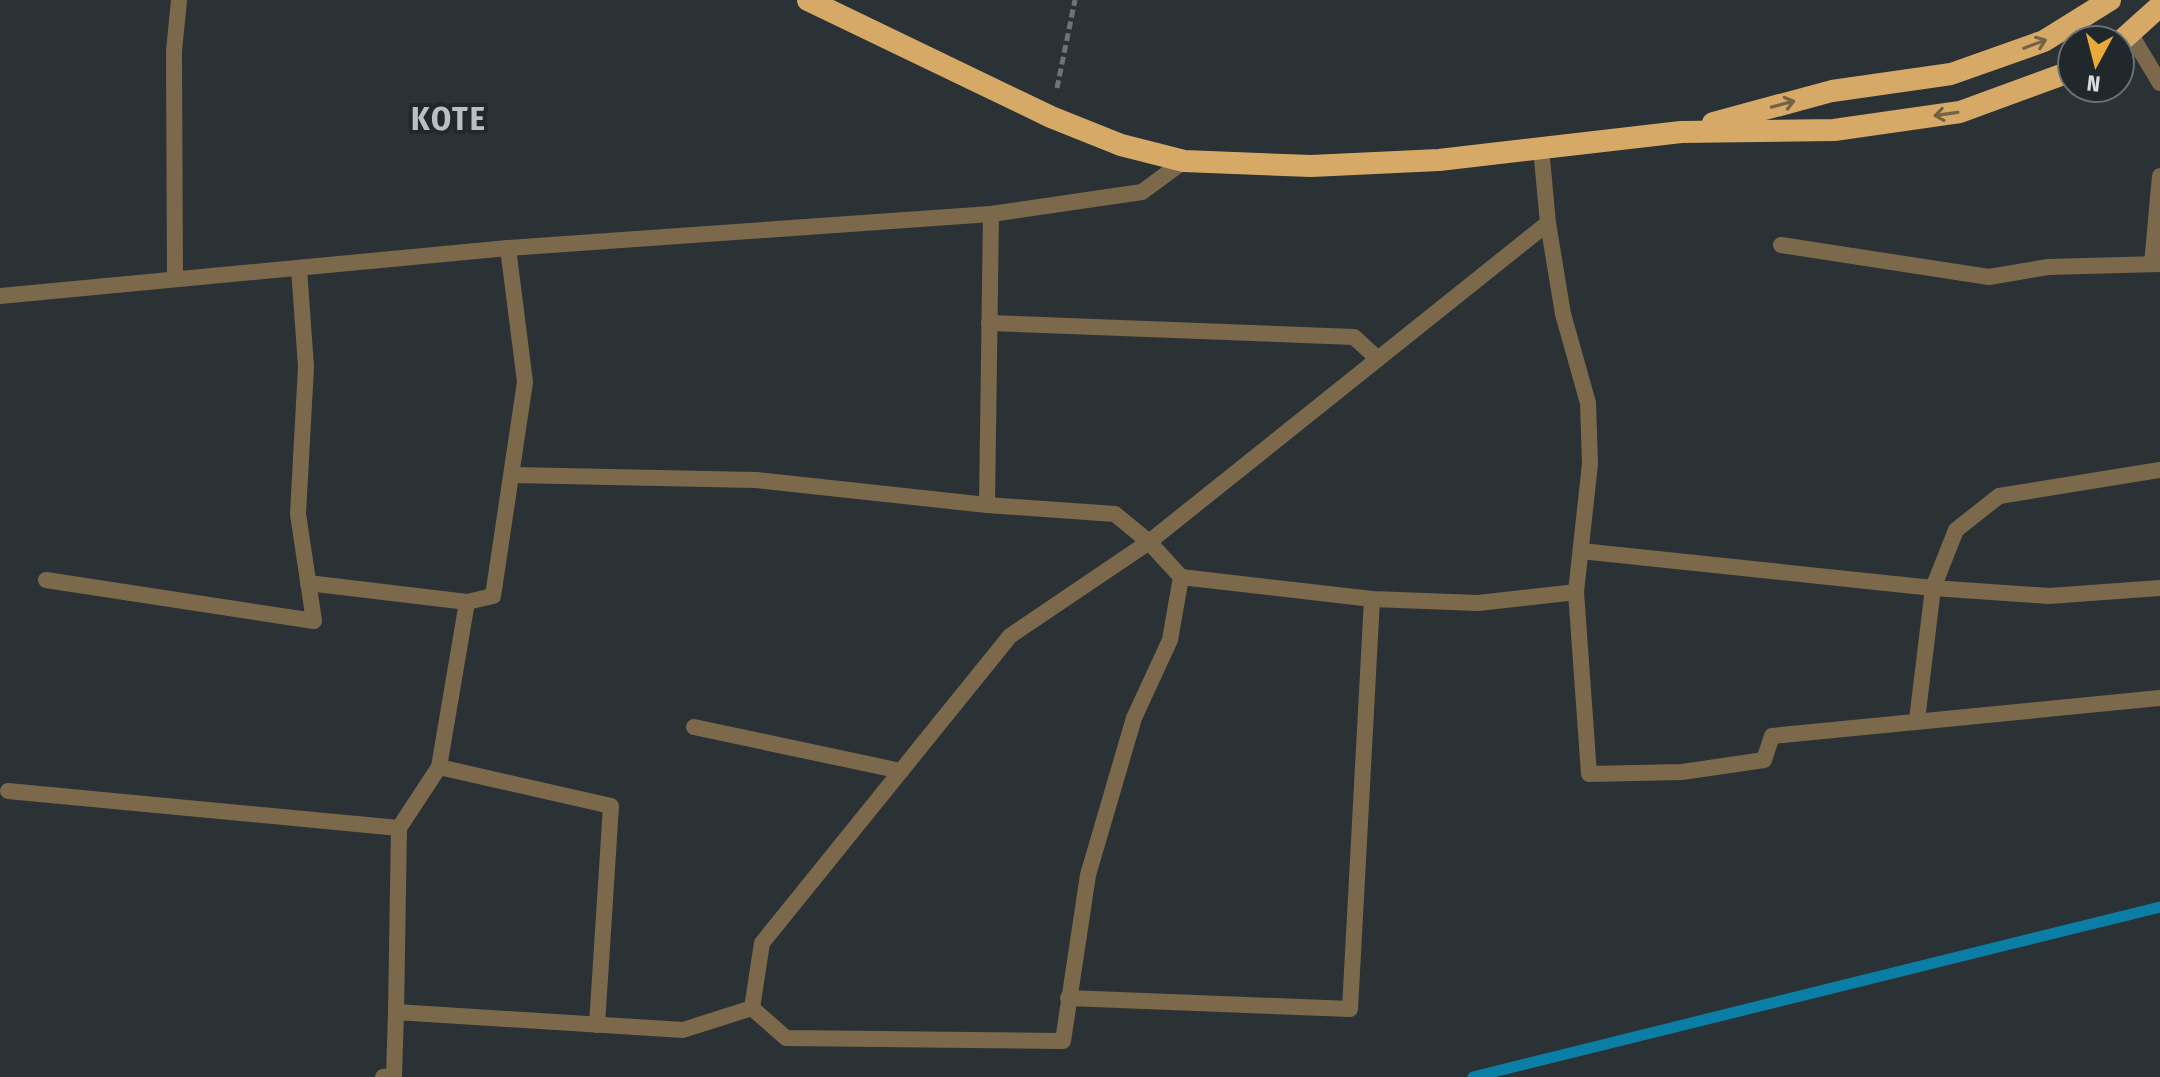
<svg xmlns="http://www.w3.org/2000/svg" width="2160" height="1077" viewBox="0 0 2160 1077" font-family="'Fira Sans Condensed',sans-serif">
  <rect width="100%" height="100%" fill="#2b3235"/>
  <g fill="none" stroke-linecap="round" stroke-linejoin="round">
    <path stroke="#0b7ea5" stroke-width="11" d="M1473,1077L2160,907"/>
    <path stroke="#6d7376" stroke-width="5" stroke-dasharray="8 4" stroke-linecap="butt" d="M1057,88L1075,0"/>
    <g stroke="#7c694c" stroke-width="16">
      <path d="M2131,35L2160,83"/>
      <path d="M1548,223L1563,314L1588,403L1590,464L1576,592L1589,774L1682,772L1764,760L1772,736L2160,698"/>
      <path d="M1781,245L1989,277L2048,267L2160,264"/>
      <path d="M2152,264L2160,176"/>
      <path d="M175,279L174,51L179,0"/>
      <path d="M989,323L1354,337L1378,359"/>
      <path d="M513,475L756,480L987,505L1115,514L1149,542L1181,577L1170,640L1134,718L1088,875L1063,1041L786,1038L752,1008"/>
      <path d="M987,505L991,214"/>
      <path d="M1581,551L1933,588L2049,596L2160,588"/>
      <path d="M1181,577L1372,599L1478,603L1576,592"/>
      <path d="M46,580L314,621L298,514L306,367L299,268"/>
      <path d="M308,583L467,602L493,596L525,382L508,248"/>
      <path d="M1917,720L1933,588L1956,530L1999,496L2160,470"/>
      <path d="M694,727L901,771"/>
      <path d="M439,767L611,806L597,1025"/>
      <path d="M8,791L399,828"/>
      <path d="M1068,998L1350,1009L1372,599"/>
      <path d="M396,1012L399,828L439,767L467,602"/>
      <path d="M383,1077L394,1076L396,1012L683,1030L752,1008L762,943L1010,636L1149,542L1548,223L1541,148"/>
    </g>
    <path stroke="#7c694c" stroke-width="16" d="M0,296L508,248L991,214L1142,192L1184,161"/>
    <g stroke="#d6aa66" stroke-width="22">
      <path d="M808,0L1051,117L1121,145L1184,161L1311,166L1439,160L1681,132L1834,130L1960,112L2072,71"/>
      <path d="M2120,42L2160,6"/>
      <path d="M1713,123L1832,91L1951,74L2044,41L2110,0"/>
    </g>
  </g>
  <defs><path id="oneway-shaft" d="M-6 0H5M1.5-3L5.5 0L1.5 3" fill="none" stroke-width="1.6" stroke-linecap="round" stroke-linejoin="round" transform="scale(2)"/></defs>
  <g stroke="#726246">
    <use href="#oneway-shaft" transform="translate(2035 44) rotate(-21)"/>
    <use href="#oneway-shaft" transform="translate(1783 104) rotate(-15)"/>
    <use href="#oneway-shaft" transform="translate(1946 114) rotate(172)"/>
  </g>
  <g text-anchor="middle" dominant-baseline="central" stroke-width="8" stroke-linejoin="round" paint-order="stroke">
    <g font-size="32" font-weight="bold" letter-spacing="2" fill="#b8c0c5" stroke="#21282b">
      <text x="449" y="119">KOTE</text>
    </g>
  </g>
  <g transform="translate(2096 64) rotate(187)"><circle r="38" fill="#21282b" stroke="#6a7073" stroke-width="2"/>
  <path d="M0-6L14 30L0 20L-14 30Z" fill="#eaaa39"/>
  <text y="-12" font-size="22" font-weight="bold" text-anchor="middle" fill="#d8dddf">N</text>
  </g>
</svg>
